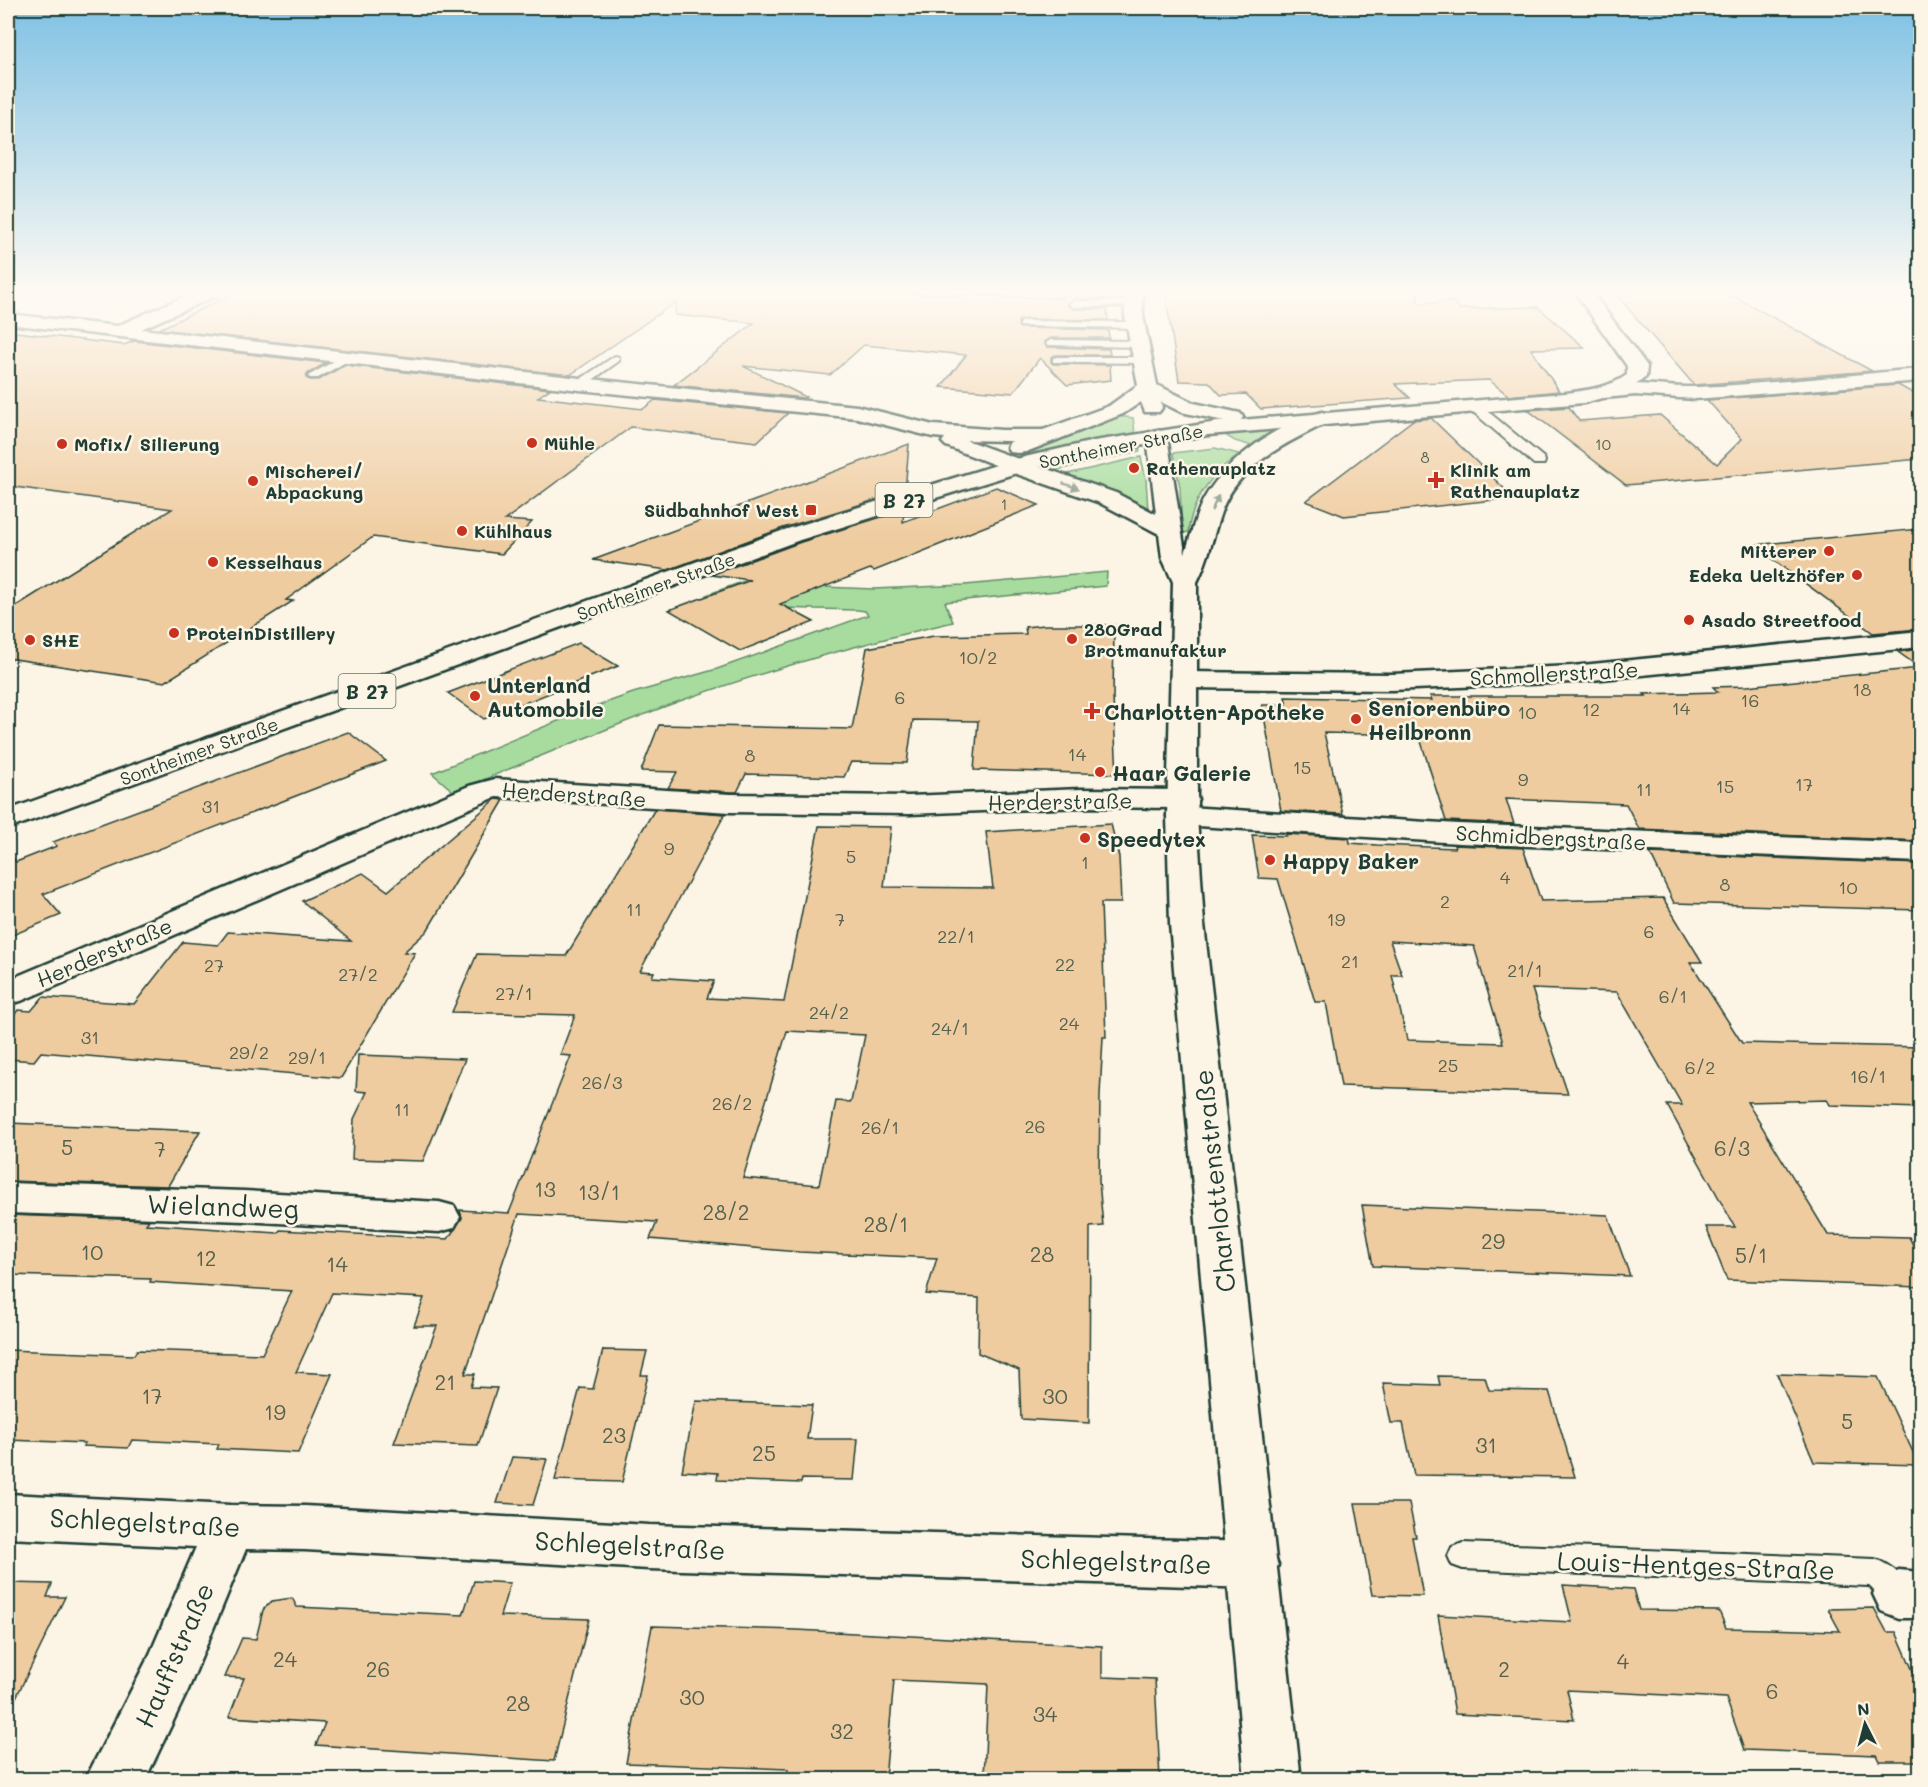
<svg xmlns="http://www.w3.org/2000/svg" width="1928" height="1787" viewBox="0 0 1928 1787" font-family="Mali,sans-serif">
  <rect width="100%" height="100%" fill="#fcf5e5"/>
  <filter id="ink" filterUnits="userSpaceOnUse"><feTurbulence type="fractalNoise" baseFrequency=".0167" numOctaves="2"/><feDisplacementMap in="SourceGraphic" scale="12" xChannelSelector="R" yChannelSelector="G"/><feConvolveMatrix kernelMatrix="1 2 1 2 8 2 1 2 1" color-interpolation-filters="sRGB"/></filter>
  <g filter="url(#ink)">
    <g fill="#a7dc9e" stroke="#638c69" stroke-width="1.5">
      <path d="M1117,416L1133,418L1135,433L1042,452H1031L1105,423Z"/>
      <path d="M1283,429L1252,446L1235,441L1225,435Z"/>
      <path d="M1139,447L1140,451L1053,471L1044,467Z"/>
      <path d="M1215,448L1239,454C1211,474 1193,498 1188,532L1182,534L1180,487L1173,453Z"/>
      <path d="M1141,457L1146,479L1148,510L1063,475Z"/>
      <path d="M1107,572L1106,586L945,602L953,622C860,644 767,670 677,702C602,730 528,761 454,792L432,773L580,712L633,693L717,669L868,615L865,611L858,610C818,608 740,611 706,595L747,580L771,585L874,589L965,585Z"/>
    </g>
    <g fill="#efcca0" stroke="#1f3d34" stroke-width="1.5" fill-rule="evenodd">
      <path d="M239,291H894L893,293L1063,298V292H1106V299H1074L1067,305L1074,309H1107L1108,320L1024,319L1018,321V326L1020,328L1108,330L1109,338H1051L1044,342L1047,347L1109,349L1110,355H1056L1051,357V362L1053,364L1110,365L1111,380L1067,385L1040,358L1013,393L941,387L966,355L864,345L830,375L743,366L806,397L804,398L674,385L754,323L675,315L676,302L570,375L159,329Z"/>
      <path d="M1165,291H1418V303L1453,302L1460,309L1538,307L1585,348L1531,349L1559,391L1509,396L1489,380L1395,384L1410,398L1261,409L1246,394L1221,395L1209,382L1179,381Z"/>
      <path d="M1613,291H1724L1872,371L1694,385Z"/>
      <path d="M8,331L124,345L134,341L326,363L307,374L306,378L310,380H319L345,365L550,389L538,397L643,409L655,400L788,413L757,442L631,427L505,520L532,522L502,554L373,537L286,600L293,601L165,682L8,658V611L172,509L8,486Z"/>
      <path d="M1898,385L1920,397V459L1626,485L1528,410L1569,407L1579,421L1660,415L1717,464L1742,439L1707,400Z"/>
      <path d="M1431,418L1514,498L1344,516L1306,501L1413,420Z"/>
      <path d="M909,444L905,491L783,528L668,570L593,560Z"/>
      <path d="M996,487L1039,505L874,571L870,569L780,604L814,622L740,651L669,610L751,580L711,575L801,542L904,510L903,522Z"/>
      <path d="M1920,529V629L1873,633L1753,545Z"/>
      <path d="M1045,625H1114L1113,698L1117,774L974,770L978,721L913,720L907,763L851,762L844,777L746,774L737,792H730L668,788L677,772L641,771L659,725L852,729L867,648L934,636L1026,634L1025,627Z"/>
      <path d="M579,643L618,666L484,719L448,693Z"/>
      <path d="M1920,649V841L1639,829L1626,804L1506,799L1514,824L1446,821L1419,735L1324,733L1343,814L1281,811L1262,705H1287L1285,697L1432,700L1430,696H1646L1644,694L1718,692L1713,687L1747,686L1920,668L1898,652Z"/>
      <path d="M348,732L386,761L43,894L61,915L8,937V852L16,862L57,846L53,842Z"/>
      <path d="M496,799L504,800L427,931L404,952L415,953L341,1078L41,1052L34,1061L8,1059V1023L18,1010L31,1011L43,997L134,1004L183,942L218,945L228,932L351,941L302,901L363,873L388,891Z"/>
      <path d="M655,809L725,814L640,971L654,972L652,977L714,981L707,998L784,1002L819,826L891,827L884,887L993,888L986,832L1111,824L1119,857L1121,903H1101L1106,1037H1103L1100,1095L1099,1181L1103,1226L1090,1227L1089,1423L1021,1419L1019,1370L978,1353L979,1298L926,1294L937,1258L799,1252L650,1239L657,1222L519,1214L465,1374H475L471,1387L497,1388L478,1446L394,1443L437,1326H414L424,1298L332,1293L296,1372L332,1374L298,1453L217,1449L219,1444L132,1440L128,1448L83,1446L85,1443L8,1440V1350L134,1355L137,1350L262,1354L292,1291L150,1282L151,1279L8,1275V1215L149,1220L146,1224L278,1233L280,1230L448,1239L462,1218L460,1210L509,1213L571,1056L560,1055L575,1015L452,1012L477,954L566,956ZM787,1031L865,1035L851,1102L836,1101L819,1185L743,1178Z"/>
      <path d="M1286,834L1349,838L1350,843L1377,845L1455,848L1454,845L1523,848L1541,901L1663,898L1702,962H1690L1742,1043L1920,1047V1108L1830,1105L1827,1100L1747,1102L1828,1235L1909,1237L1920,1259V1287L1727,1280L1706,1227H1735L1667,1105H1682L1617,992L1532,989L1568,1094L1341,1086L1326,1002H1315L1278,879L1259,878L1252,835L1286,836ZM1390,941L1474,946L1503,1043L1407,1040L1392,975H1402Z"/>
      <path d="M1650,853L1920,864V910L1674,903Z"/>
      <path d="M358,1055L465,1059L423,1161L352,1159L354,1119L367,1092L356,1091Z"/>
      <path d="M8,1123L200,1131L168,1186L8,1181Z"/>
      <path d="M1362,1205L1608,1215L1630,1276L1373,1266Z"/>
      <path d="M603,1350L647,1351L641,1375H648L622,1482L555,1480L580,1388L593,1389Z"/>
      <path d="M1777,1374L1878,1377L1919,1465L1814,1462Z"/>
      <path d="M1438,1376L1485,1377L1489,1390L1549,1391L1575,1477L1414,1475L1403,1423H1391L1383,1383L1440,1385Z"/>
      <path d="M696,1401L812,1405L807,1439H858L854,1480L802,1479L801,1483L717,1480L718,1473L682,1471Z"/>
      <path d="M512,1457L547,1459L533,1505L497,1503Z"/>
      <path d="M1355,1503H1409L1416,1537H1412L1423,1596L1372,1595Z"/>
      <path d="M474,1581L510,1583L500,1616L589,1619L554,1761L316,1745L325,1723L229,1717L244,1678L225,1677L242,1638L256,1639L263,1610L272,1601L292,1598L297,1607L463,1615Z"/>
      <path d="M8,1583L52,1584L47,1597H65L8,1714Z"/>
      <path d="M1563,1585L1633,1589L1639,1610L1719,1611L1726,1628L1840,1631L1828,1609L1874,1608L1887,1632H1896L1920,1687V1761H1880L1877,1755L1744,1750L1726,1698L1567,1690L1574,1720L1455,1714L1438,1615L1572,1622Z"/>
      <path d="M652,1626L797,1630L1102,1646V1677L1155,1679L1160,1779H984L988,1684L894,1680L885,1779H787L788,1769L626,1763Z"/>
    </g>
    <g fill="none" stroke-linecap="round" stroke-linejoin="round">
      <g stroke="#1f3d34" stroke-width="4">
        <g id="lane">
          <path d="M1133,301L1137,302V306L1074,307L1069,304L1074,301Z"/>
          <path d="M1024,321L1136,322L1141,325L1136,328L1020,326V322Z"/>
          <path d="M1051,340L1139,341L1144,344L1139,347L1047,345L1046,343Z"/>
          <path d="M345,355L351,358L349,360L318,378H310L308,376Z"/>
          <path d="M615,356L619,357V361L584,386H576V382Z"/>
          <path d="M1057,357H1142L1148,360L1142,363L1053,362V358Z"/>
          <path d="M1475,403L1479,404L1544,458L1545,461L1544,464H1534L1471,410L1469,407Z"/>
          <path d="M1463,1543L1875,1559C1891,1565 1907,1578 1914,1594L1910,1604L1899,1608L1888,1604L1869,1586L1463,1569L1452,1565L1448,1556L1452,1547Z"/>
        </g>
      </g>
      <g stroke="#1f3d34" stroke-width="5">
        <g id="street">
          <path d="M197,291H220L218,295L141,329L580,378L857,406L933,425L1002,430H1050L1057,432L1060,436L1057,440L1050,442L966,440L1024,461L1027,466L1024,471L1016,473L946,446L942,442L945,438L933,437L857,418L580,390L8,324V314L117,326Z"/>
          <path d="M1920,369V381L1695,399L1635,395L1604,398L1597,396L1594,392L1597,388C1631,379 1663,388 1697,387C1771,384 1846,375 1920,369Z"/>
          <path d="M1920,631V647L1572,682L1392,690L1185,688L1175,686L1171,680L1175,674L1185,672L1392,674L1572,666Z"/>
          <path d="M495,779L730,794L909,796L1081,789L1183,790L1194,793L1198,799L1194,805L1187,807L1459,824L1920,843V862L1459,843L1182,825L1171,823L1167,816L1171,809L1176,808L1081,807L909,814L730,812L496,797L21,1001L8,1004V980L469,786Z"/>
          <path d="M8,1183L244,1191L439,1202L454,1206L460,1217L454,1228L439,1232L244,1221L8,1213Z"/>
          <path d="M8,1494L230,1505L305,1506L649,1525L1253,1542L1271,1549L1278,1565L1271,1581L1253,1588L649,1569L305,1550L246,1549L188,1690L145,1780H85L150,1654L196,1547L8,1538Z"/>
          <path d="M1899,1570L1920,1572V1618H1899L1881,1611L1873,1594L1881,1577Z"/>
        </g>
      </g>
      <g stroke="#1f3d34" stroke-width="5">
        <path id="secondary" d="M1322,412L1329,414L1332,418L1329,422C1287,442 1238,465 1221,512C1213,535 1209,559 1197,582V816L1204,924L1301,1780H1245L1170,924L1167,816L1173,582L1162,558L1159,534L1100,503L1008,471L1005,466L1008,461L1016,459L1024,461L1116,493L1156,514L1147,436L1150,432L1157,430L1164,432L1167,436L1185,553C1192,534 1195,514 1205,497C1228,458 1279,423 1322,412Z"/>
      </g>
      <g stroke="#1f3d34" stroke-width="5">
        <path id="primary" d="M1124,291H1142L1143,316L1157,385L1194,403L1240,413L1243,417L1241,420L1566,393C1588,390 1608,388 1627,375V366L1574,291H1591L1647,366L1646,377L1627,391L1584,403L1208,435L1094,453L1023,471L800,540L8,829V810L784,530L1016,459L1094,441L1224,421L1181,412L1161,402L1162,408L1159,412H1145L1141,402L1123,414L1026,452L1018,453L1010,452L1007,447L1010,442L1109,406L1138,385L1125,316Z"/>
      </g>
      <use href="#lane" fill="#fcf5e5" fill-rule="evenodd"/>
      <use href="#street" fill="#fcf5e5" fill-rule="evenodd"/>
      <use href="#secondary" fill="#fcf5e5" fill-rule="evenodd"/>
      <use href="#primary" fill="#fcf5e5" fill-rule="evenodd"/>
    </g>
    <defs><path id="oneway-solid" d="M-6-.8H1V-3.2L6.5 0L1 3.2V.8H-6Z" transform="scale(1.5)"/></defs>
    <g fill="#8e998c">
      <use href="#oneway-solid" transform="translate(1071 486) rotate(19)"/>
      <use href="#oneway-solid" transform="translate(1215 503) rotate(-65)"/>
    </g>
  </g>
  <linearGradient id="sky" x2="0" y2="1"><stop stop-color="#7fc1e4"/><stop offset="0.54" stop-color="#fefaf3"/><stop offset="1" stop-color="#fefaf3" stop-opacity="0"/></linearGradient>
  <rect width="1928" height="541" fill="url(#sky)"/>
  <g fill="#c8321e" stroke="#fcf5e5" stroke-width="2">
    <circle cx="532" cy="443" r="6"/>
    <circle cx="62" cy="444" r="6"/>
    <circle cx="1134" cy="468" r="6"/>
    <path d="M1433 471h6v6h6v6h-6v6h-6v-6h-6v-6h6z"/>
    <circle cx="253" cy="481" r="6"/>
    <rect x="805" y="504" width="12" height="12" rx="3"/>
    <circle cx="462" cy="531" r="6"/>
    <circle cx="1829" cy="551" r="6"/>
    <circle cx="213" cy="562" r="6"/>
    <circle cx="1857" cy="575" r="6"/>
    <circle cx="1689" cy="620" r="6"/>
    <circle cx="174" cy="633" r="6"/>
    <circle cx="1072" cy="639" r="6"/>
    <circle cx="30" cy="640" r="6"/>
    <circle cx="475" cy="696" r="6"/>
    <path d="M1089 702h6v6h6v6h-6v6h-6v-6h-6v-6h6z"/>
    <circle cx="1356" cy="719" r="6"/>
    <circle cx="1100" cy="772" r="6"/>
    <circle cx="1085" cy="838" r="6"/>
    <circle cx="1270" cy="860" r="6"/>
  </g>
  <g text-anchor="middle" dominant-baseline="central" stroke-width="5" stroke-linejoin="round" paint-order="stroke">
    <g font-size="15" fill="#53614f">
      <text x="1603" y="444">10</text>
      <text x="1425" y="457">8</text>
      <text x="1004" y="504">1</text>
    </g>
    <g font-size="18" font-weight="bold" fill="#1f3d34" stroke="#fcf5e5" text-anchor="start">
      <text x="544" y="443">Mühle</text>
      <text x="74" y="444">Mofix/ Silierung</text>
      <text x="1146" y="468">Rathenauplatz</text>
      <text x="1450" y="470">Klinik am<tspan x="1450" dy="21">Rathenauplatz</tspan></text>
      <text x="265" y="471">Mischerei/<tspan x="265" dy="21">Abpackung</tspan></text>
      <text x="799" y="510" text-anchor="end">Südbahnhof West</text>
      <text x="474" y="531">Kühlhaus</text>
      <text x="1817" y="551" text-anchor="end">Mitterer</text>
      <text x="225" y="562">Kesselhaus</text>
      <text x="1845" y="575" text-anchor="end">Edeka Ueltzhöfer</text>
      <text x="1701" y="620">Asado Streetfood</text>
      <text x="1084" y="629">280Grad<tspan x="1084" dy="21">Brotmanufaktur</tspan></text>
      <text x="186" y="633">ProteinDistillery</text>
      <text x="42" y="640">SHE</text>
    </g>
    <g font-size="18" fill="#1f3d34" stroke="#fcf5e5">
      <text transform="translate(1121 446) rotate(-11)">Sontheimer Straße</text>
      <text transform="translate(656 586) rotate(-20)">Sontheimer Straße</text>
      <text transform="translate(199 751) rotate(-20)">Sontheimer Straße</text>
    </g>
    <g font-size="18" fill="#53614f">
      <text x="978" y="657">10/2</text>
      <text x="1862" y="689">18</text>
      <text x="900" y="697">6</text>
      <text x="1750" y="700">16</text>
      <text x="1681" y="708">14</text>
      <text x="1591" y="709">12</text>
      <text x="1527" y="712">10</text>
      <text x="1077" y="754">14</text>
      <text x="750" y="755">8</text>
      <text x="1302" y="767">15</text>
      <text x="1523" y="779">9</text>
      <text x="1804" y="784">17</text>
      <text x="1725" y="786">15</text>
      <text x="1644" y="789">11</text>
      <text x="211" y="806">31</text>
      <text x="669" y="848">9</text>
      <text x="851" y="856">5</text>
      <text x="1085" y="862">1</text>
      <text x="1505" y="877">4</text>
      <text x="1725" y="884">8</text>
      <text x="1848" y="887">10</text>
      <text x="1445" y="901">2</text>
      <text x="634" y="909">11</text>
      <text x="840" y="919">7</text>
      <text x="1336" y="919">19</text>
      <text x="1649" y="931">6</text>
      <text x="956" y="936">22/1</text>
      <text x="1350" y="961">21</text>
      <text x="1065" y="964">22</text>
      <text x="214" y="965">27</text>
      <text x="1525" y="970">21/1</text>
      <text x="358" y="974">27/2</text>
      <text x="514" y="993">27/1</text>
      <text x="1673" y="996">6/1</text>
      <text x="829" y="1012">24/2</text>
      <text x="1069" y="1023">24</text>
      <text x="950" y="1028">24/1</text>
      <text x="90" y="1037">31</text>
      <text x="249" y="1052">29/2</text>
      <text x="307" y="1057">29/1</text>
      <text x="1448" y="1065">25</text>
      <text x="1700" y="1067">6/2</text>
      <text x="1868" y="1076">16/1</text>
      <text x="602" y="1082">26/3</text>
      <text x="732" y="1103">26/2</text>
      <text x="402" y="1109">11</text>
      <text x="1035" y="1126">26</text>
      <text x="880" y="1127">26/1</text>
    </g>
    <g fill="#fcf5e5" stroke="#617469" stroke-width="1.5">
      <rect x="875.5" y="483" width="57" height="34" rx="4.5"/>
      <rect x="338.5" y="674" width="57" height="34" rx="4.5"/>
    </g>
    <g font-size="20" font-weight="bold" fill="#1f3d34">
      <text x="904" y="500">B 27</text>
      <text x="367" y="691">B 27</text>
    </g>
    <g font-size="21" fill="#1f3d34" stroke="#fcf5e5">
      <text transform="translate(1554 673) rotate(-3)">Schmollerstraße</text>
      <text transform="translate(574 794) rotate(4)">Herderstraße</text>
      <text transform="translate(1060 801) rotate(-1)">Herderstraße</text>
      <text transform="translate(1551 837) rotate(3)">Schmidbergstraße</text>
      <text transform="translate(104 952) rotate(-23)">Herderstraße</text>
    </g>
    <g font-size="21" font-weight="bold" fill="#1f3d34" stroke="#fcf5e5" text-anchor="start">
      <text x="487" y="684">Unterland<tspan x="487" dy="24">Automobile</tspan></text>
      <text x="1368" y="707">Seniorenbüro<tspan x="1368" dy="24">Heilbronn</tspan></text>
      <text x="1104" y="711">Charlotten-Apotheke</text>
      <text x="1112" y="772">Haar Galerie</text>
      <text x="1097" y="838">Speedytex</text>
      <text x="1282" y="860">Happy Baker</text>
    </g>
    <g font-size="21" fill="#53614f">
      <text x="67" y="1146">5</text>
      <text x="1732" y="1147">6/3</text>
      <text x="160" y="1148">7</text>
      <text x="545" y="1188">13</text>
      <text x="599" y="1191">13/1</text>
      <text x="726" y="1211">28/2</text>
      <text x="886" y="1223">28/1</text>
      <text x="1493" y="1240">29</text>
      <text x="92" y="1251">10</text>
      <text x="1042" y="1253">28</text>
      <text x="1751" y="1254">5/1</text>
      <text x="206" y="1257">12</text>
      <text x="337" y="1263">14</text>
      <text x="445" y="1381">21</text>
      <text x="152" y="1395">17</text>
      <text x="1055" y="1395">30</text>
      <text x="275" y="1411">19</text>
      <text x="1847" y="1420">5</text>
      <text x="614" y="1434">23</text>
      <text x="1486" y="1444">31</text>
      <text x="764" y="1452">25</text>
      <text x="285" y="1658">24</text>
      <text x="1623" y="1660">4</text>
      <text x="378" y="1668">26</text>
      <text x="1504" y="1668">2</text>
      <text x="1772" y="1690">6</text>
      <text x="692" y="1696">30</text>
      <text x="518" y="1702">28</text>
      <text x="1045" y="1713">34</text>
      <text x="842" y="1730">32</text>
    </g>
    <g font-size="26" fill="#1f3d34" stroke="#fcf5e5">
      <text transform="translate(1214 1181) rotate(-96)">Charlottenstraße</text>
      <text transform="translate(223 1206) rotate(2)">Wielandweg</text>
      <text transform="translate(145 1522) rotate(3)">Schlegelstraße</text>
      <text transform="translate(630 1545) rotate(3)">Schlegelstraße</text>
      <text transform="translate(1116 1561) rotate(2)">Schlegelstraße</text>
      <text transform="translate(1696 1565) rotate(2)">Louis-Hentges-Straße</text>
      <text transform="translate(174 1655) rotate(-66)">Hauffstraße</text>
    </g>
  </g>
  <rect width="1928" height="1787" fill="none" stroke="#fcf5e5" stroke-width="30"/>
  <rect x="15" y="15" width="1898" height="1757" fill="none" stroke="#1f3d34" stroke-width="2" filter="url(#ink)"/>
  <g transform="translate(1865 1724) rotate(354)" stroke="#fcf5e5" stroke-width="4.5" paint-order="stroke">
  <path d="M0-4.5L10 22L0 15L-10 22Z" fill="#1f3d34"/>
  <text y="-9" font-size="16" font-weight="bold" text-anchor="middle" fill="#1f3d34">N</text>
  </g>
</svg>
